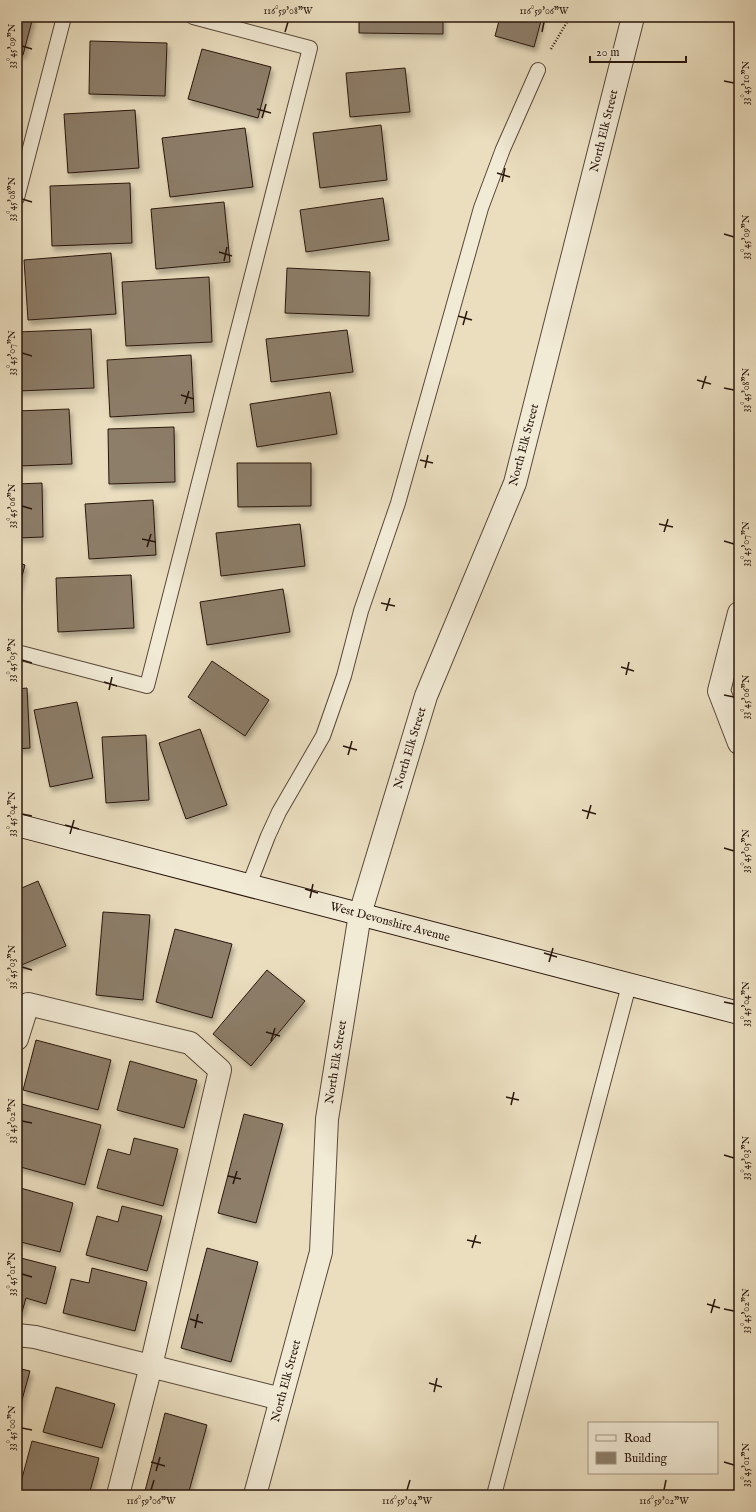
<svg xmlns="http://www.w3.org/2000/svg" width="756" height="1512" viewBox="0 0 756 1512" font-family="'IM FELL English',serif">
  <defs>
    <filter id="shadow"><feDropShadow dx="2.5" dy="4.5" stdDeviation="2" flood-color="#0004"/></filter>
  </defs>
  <rect width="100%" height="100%" fill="#eadebf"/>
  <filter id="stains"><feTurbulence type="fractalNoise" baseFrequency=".005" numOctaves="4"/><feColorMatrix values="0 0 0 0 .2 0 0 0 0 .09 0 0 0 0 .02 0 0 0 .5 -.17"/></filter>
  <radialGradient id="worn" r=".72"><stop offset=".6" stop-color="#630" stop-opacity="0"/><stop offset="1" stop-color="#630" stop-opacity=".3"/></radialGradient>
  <g fill="#8d7e6a" stroke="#29160d" filter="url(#shadow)">
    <path d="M17,17H33L23,55L17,53Z"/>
    <path d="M359,17H443V34L359,33Z"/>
    <path d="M500,17H542L534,47L495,36Z"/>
    <path d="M90,41L167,43L165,96L89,94Z"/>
    <path d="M202,49L271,67L258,118L188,99Z"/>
    <path d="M405,68L410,112L350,117L346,73Z"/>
    <path d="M135,110L139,168L68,173L64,114Z"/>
    <path d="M381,125L387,180L320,188L313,133Z"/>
    <path d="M245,128L253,187L170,197L162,138Z"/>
    <path d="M130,183L132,243L52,246L50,186Z"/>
    <path d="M383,198L389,240L306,252L300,210Z"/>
    <path d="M224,202L230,262L156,269L151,209Z"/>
    <path d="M111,253L116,314L28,320L24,260Z"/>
    <path d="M287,268L370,272L369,316L285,313Z"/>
    <path d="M209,277L212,342L126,346L122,282Z"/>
    <path d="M91,329L94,388L17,391V332Z"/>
    <path d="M347,330L353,372L271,382L266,339Z"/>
    <path d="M191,355L194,412L110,417L107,360Z"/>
    <path d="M330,392L337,434L257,447L250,404Z"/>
    <path d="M69,409L72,464L17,466V411Z"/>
    <path d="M174,427L175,482L109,484L108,429Z"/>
    <path d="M237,463H311V506L238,507Z"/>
    <path d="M42,483L43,537L17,538V484Z"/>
    <path d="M153,500L156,555L89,559L85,504Z"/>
    <path d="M300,524L305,566L221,576L216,533Z"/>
    <path d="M17,562L25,565L17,595Z"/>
    <path d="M131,575L134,628L58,632L56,578Z"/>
    <path d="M283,589L290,632L207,645L200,602Z"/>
    <path d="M212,661L269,700L245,736L188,697Z"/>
    <path d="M27,688L30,748L17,749V689Z"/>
    <path d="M77,702L93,778L50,787L34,710Z"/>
    <path d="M200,729L227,805L186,819L159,743Z"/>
    <path d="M146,735L149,800L106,803L102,737Z"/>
    <path d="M38,881L66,946L17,967V890Z"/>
    <path d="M103,912L150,915L143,1000L96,995Z"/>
    <path d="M175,929L232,944L212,1018L156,1002Z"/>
    <path d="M267,970L305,1001L251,1066L213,1034Z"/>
    <path d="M36,1040L111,1060L98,1110L23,1090Z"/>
    <path d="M130,1061L197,1080L184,1128L117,1110Z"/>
    <path d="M18,1103L101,1125L85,1185L17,1166V1108Z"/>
    <path d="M244,1114L283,1124L256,1223L218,1213Z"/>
    <path d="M134,1138L178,1149L163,1206L97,1188L108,1149L130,1155Z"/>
    <path d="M17,1187L73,1203L60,1252L17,1241Z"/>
    <path d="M122,1206L162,1216L147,1271L86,1255L97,1216L118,1222Z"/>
    <path d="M207,1248L258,1262L231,1362L181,1348Z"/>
    <path d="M17,1257L56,1267L46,1304L26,1298L22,1312L17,1311Z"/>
    <path d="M92,1268L147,1282L135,1331L63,1313L71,1279L89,1283Z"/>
    <path d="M17,1368L30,1371L17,1418Z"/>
    <path d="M56,1387L115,1404L102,1448L43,1432Z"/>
    <path d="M165,1413L207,1425L188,1495H144Z"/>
    <path d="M32,1441L99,1458L89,1495H24L18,1493Z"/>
  </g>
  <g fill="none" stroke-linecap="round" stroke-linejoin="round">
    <g stroke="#59483a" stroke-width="16">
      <g id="lane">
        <path d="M17,198L64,17"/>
        <path d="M17,652L147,686L310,48L193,17"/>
        <path d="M249,885L268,836L279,812L323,736L344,676L361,611L398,503L481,208L503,149L538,70"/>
        <path d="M494,1495L629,985"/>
      </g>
    </g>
    <g stroke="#59483a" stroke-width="24">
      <g id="street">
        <path d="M739,613L719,691L739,743"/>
        <path d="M17,1039L28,1004L190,1043L220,1070L151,1366L118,1495"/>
        <path d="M17,1335L35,1337L281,1399"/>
        <path d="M255,1495L321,1252L327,1119L360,914L426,696L515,483L633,17"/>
      </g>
    </g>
    <g stroke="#29160d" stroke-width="24">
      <path id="secondary" d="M17,825L739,1013"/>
    </g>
    <path stroke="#29160d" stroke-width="2.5" stroke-dasharray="1 2" stroke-linecap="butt" d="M551,49L570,17"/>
    <use href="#lane" stroke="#f1ead5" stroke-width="14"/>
    <use href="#street" stroke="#f1ead5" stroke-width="22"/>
    <use href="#secondary" stroke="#f1ead5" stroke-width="22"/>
  </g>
  <path fill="none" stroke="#29160d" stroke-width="1.5" d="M285,32L288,22M542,32L544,22M22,46L32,49M724,81L734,83M257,109L271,113M262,118L266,104M497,173L510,177M502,182L505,168M22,199L32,202M724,234L734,237M219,252L232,256M224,261L227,247M458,316L472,320M463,325L467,311M22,353L32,356M697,380L711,384M724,388L734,390M702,389L706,376M181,395L194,399M185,404L189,391M420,460L433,463M425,468L428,455M22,506L32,509M659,524L673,527M664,532L668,519M142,539L156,542M724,541L734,544M147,547L151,534M381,603L395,606M386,611L390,598M22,660L32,663M621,667L634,671M626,675L629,662M104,682L117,686M109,690L112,677M724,695L734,697M343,746L357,750M348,755L352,741M582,810L596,814M22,814L32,816M587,819L591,805M65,825L79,829M70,834L74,820M724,848L734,851M305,889L318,893M310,898L313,884M544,953L557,957M549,962L553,948M22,967L32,970M724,1002L734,1004M266,1032L280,1036M271,1041L275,1028M506,1097L519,1100M511,1105L514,1092M22,1121L32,1123M724,1155L734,1158M228,1176L241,1179M233,1184L237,1171M467,1240L481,1243M472,1248L476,1235M22,1274L32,1277M707,1304L720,1308M724,1309L734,1311M711,1313L715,1299M190,1319L203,1323M195,1328L198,1314M429,1383L442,1387M434,1392L437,1378M22,1428L32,1430M151,1462L165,1466M724,1462L734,1465M156,1471L160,1457M151,1490L154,1480M407,1490L410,1480M664,1490L666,1480"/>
  <g text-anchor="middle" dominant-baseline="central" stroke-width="3" stroke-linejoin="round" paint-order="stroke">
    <g font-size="12" fill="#29160d" stroke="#f1ead5">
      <text transform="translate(604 131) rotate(-76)">North Elk Street</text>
      <text transform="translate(524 445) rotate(-75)">North Elk Street</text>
      <text transform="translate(410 748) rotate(-73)">North Elk Street</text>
      <text transform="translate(390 922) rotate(15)">West Devonshire Avenue</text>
      <text transform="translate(336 1062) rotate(-81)">North Elk Street</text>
      <text transform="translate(286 1381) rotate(-75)">North Elk Street</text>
    </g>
  </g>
  <rect width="756" height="1512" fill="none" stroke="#eadebf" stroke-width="44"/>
  <rect x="588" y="1422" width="130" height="52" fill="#f1ead5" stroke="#a19585"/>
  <rect x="596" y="1435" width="20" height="6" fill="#f1ead5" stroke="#a19585"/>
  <text x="624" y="1442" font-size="12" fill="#29160d">Road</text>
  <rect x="596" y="1452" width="20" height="12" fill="#8d7e6a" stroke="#a19585"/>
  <text x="624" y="1462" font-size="12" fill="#29160d">Building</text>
  <path d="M590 56v6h96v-6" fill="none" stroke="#29160d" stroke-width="2"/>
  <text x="596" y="56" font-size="12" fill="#29160d" stroke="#f1ead5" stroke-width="3" paint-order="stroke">20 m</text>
  <rect x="22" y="22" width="712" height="1468" fill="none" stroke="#29160d" stroke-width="1.5"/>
  <g font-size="10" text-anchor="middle" fill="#29160d">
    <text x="288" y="14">116°59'08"W</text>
    <text x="544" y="14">116°59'06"W</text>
    <text transform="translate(11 46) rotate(-90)" y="4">33°45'09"N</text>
    <text transform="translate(745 83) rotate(-90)" y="4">33°45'10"N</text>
    <text transform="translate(11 199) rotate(-90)" y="4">33°45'08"N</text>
    <text transform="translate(745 237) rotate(-90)" y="4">33°45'09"N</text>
    <text transform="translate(11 353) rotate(-90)" y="4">33°45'07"N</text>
    <text transform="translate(745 390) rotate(-90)" y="4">33°45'08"N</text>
    <text transform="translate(11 506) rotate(-90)" y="4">33°45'06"N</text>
    <text transform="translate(745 544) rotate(-90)" y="4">33°45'07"N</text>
    <text transform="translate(11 660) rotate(-90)" y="4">33°45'05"N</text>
    <text transform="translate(745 697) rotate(-90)" y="4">33°45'06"N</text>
    <text transform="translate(11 814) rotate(-90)" y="4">33°45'04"N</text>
    <text transform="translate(745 851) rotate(-90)" y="4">33°45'05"N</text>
    <text transform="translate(11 967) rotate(-90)" y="4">33°45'03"N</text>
    <text transform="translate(745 1004) rotate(-90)" y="4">33°45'04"N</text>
    <text transform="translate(11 1121) rotate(-90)" y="4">33°45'02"N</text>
    <text transform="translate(745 1158) rotate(-90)" y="4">33°45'03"N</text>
    <text transform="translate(11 1274) rotate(-90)" y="4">33°45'01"N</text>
    <text transform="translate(745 1311) rotate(-90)" y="4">33°45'02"N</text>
    <text transform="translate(11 1428) rotate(-90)" y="4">33°45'00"N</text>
    <text transform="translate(745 1465) rotate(-90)" y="4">33°45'01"N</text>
    <text x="151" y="1504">116°59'06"W</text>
    <text x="407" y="1504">116°59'04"W</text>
    <text x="664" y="1504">116°59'02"W</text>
  </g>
  <rect width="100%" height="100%" filter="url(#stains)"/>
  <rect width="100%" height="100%" fill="url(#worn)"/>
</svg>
